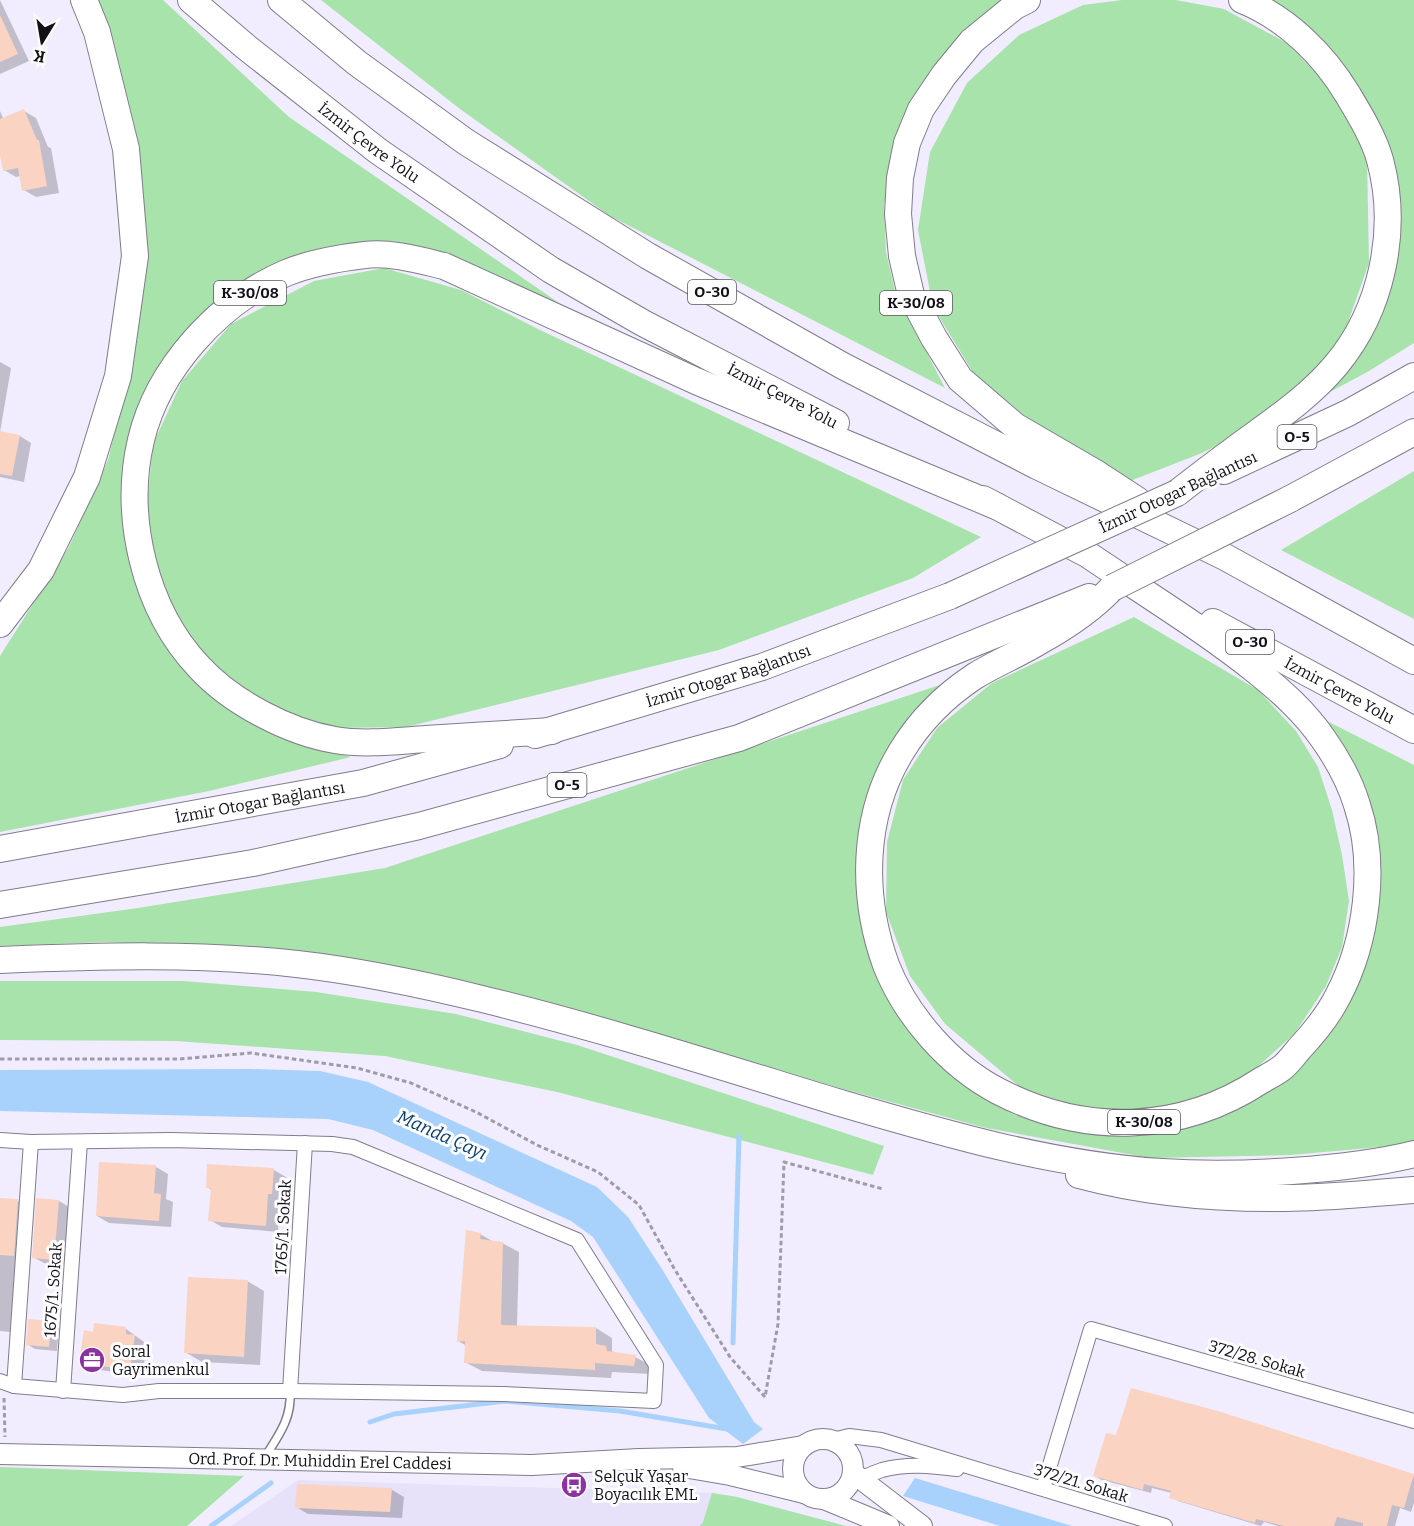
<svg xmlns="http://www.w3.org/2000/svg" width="1414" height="1526" viewBox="0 0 1414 1526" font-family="Bitter,serif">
  <rect width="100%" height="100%" fill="#f2edfe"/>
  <path fill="#e7e1f9" d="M298,1480L712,1493L737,1497L846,1526H231Z"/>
  <g fill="#a7e3ab">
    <path d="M93,0H163L289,117L559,303L460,260L393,241L326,247L286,259L242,281L203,313L177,347L125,475V543L141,592L163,643L216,701L274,735L351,757L209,791L0,832V656L69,547L108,460L135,351L144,258L143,186L117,56Z"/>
    <path d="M321,0H1012L896,148L884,205L886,252L895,291L945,388L610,216L460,109Z"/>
    <path d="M1122,0H1176L1224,9L1287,43L1336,94L1367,158L1369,263L1347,325L1318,372L1262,423L1202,453L1130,481L1035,424L974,374L933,307L918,230L930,152L967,83L1019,35L1083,5Z"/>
    <path d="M1259,0H1414V343L1369,371L1330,392L1355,356L1391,154Z"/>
    <path d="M384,268L461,290L540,330L981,537L913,578L719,650L406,727L329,728L283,713L225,677L190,638L154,570L146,514L153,444L182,381L231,324L314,281Z"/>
    <path d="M1414,471V619L1281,550Z"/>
    <path d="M1134,617L1258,690L1296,731L1318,767L1332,810L1342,855L1349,901L1342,947L1326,986L1295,1033L1252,1072L1222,1088L1188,1102L1136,1112L1080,1107L1022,1089L945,1024L910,976L886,912L887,842L903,780L937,728L992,683Z"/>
    <path d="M949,682L905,730L864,916L976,1092L1015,1115L1054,1127L1099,1133L1138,1135L1198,1123L1313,1048L1377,882L1323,719L1414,765V1141L1402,1145L1291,1155L1150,1158L986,1128L441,979L252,948L106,942L0,946V927L138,908L385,868Z"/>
    <path d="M0,981H184L316,992L456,1014L577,1045L884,1146L873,1175L557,1092L385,1056L176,1041L0,1040Z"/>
    <path d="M0,1467L244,1476L187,1526H0Z"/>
    <path d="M712,1493L737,1497L846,1526H700L703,1522Z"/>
  </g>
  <g fill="#a8d1fc">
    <path d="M250,1069L320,1071L368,1082L597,1187L628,1217L662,1269L754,1422L763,1429L743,1444L709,1418L593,1237L571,1221L373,1130L328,1119L0,1111V1070Z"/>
    <path d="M915,1478L1072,1526H1000L903,1496Z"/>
  </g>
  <g fill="#0003">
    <path d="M0,0L29,61L0,74Z"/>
    <path d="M0,111L4,120L24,111L36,118L48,147L51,148L59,193L36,197L24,190L21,176L16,177L4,170L0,151Z"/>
    <path d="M0,362L11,368L0,432L20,436L31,443L24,482L0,477Z"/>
    <path d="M156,1167L168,1174L166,1199L173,1202L171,1227L109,1223L97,1216Z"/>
    <path d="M274,1170L286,1177L284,1200H280L278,1232L222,1227L210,1220L212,1190L207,1187Z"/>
    <path d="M0,1200L18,1201L26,1206L10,1332L0,1331Z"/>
    <path d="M59,1201L71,1208L66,1266L46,1264L33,1257Z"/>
    <path d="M480,1234L494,1242L502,1243L519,1252L517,1327L596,1328L612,1338V1351L618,1354L635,1357L652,1366L651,1374L612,1372L611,1378L482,1371L465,1362L467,1346L458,1341Z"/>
    <path d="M247,1281L264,1291L260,1365L202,1362L185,1352Z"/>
    <path d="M52,1323L59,1327L57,1351L35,1349L27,1344Z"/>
    <path d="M126,1329L147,1344L142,1376L93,1369L81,1362L94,1333Z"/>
    <path d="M1218,1413L1414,1476V1503L1411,1512L1400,1508L1395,1526H1278L1264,1522L1261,1526L1178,1501L1171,1497L1172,1493L1152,1488L1151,1493L1102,1480L1095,1476L1117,1437Z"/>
    <path d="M298,1485L392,1490L404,1497L402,1518L308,1514L296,1507Z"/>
  </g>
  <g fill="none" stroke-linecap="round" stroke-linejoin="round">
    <g stroke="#a8d1fc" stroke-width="5">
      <path d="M733,1343L739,1136"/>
      <path d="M370,1422L394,1414L505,1401L620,1411L727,1429"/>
      <path d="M211,1526L271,1483"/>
    </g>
  </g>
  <g fill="#fad3c2">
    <path d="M0,15L18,54L0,62Z"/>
    <path d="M24,109L37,140H39L47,186L22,191L18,168L3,171L0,156V119Z"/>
    <path d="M0,431L20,435L12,476L0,474Z"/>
    <path d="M99,1162L156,1165L154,1193L161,1194L159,1221L96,1216Z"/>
    <path d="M207,1164L274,1168L272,1194H268L266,1226L208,1221L211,1188H206Z"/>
    <path d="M0,1198L18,1199L14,1256L0,1255Z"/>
    <path d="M36,1198L59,1200L54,1260L32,1258Z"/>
    <path d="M466,1230L481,1233L480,1239L503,1242L501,1325L596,1327V1344L606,1346L607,1351L636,1355L634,1366L595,1363V1370L464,1363L465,1341L457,1342Z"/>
    <path d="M188,1277L248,1280L244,1357L184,1353Z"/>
    <path d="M28,1319L52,1321L49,1347L26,1345Z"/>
    <path d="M94,1323L126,1327V1334L135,1335L130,1370L79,1363L84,1330L93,1332Z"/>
    <path d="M1131,1388L1218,1411L1414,1474L1404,1508L1392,1505L1387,1526H1363V1523L1337,1517L1334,1526H1284L1256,1519L1255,1523L1169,1498L1171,1491L1144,1484L1143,1490L1093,1476L1106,1433L1116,1435Z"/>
    <path d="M297,1484L392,1488L390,1512L295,1508Z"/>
  </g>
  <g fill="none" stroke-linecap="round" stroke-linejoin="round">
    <g stroke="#807c8a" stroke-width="10">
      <path id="lane" d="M265,1457C279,1435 292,1418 290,1391"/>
    </g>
    <g stroke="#807c8a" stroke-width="16">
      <g id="street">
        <path d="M0,1140L31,1142L170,1140L332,1144L353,1147L577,1240L656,1365L654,1401L504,1394L290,1391"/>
        <path d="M0,1381L14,1386L123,1395L159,1391H290L305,1143"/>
        <path d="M14,1386L31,1142"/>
        <path d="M63,1391L80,1142"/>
        <path d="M833,1440L849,1436L881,1440L1165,1526"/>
        <path d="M856,1481C865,1477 873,1473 882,1470C907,1463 932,1466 957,1469"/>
        <path d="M1043,1488L1091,1329L1414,1421"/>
      </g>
    </g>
    <g stroke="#807c8a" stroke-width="22">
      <g id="secondary">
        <circle cx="823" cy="1469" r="30"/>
        <path id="s1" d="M0,1454L532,1465L639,1459L737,1457L803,1446"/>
        <path d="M683,1467L730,1475L804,1493"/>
        <path d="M853,1473L922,1526"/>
        <path d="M824,1499L889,1526"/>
      </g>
    </g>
    <g stroke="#807c8a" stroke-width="28">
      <g id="highway">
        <path id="s2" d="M191,0L246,47L378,151L551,270L643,323L836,423"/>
        <path d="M281,0L357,63L466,142L648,256L843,366L1037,466L1225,557L1414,661"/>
        <path d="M1027,0L1015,6L972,41L944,75L921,109L907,143L900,178L898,214L902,256L911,295L934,338L960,379L1015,426L1094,472L1137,500"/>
        <path d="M1224,471L1348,413L1414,376"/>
        <path d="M1177,493C1195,479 1213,465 1231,452C1267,425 1307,400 1336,365C1382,310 1399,230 1380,160C1374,138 1360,115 1348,95C1324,55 1287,18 1242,0"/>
        <path d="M983,499L1083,552"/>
        <path d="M1290,499L1414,432"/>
        <path d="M1087,554C1143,592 1202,628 1255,670C1281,691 1305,712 1324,740C1338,760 1350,782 1357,805C1377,865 1367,941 1338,996C1328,1016 1314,1033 1299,1049C1294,1055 1289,1062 1283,1067C1277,1072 1269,1076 1262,1080C1180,1134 1084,1136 998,1091C950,1066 906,1016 886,965C861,896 862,816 901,752C919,722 946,695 975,676C996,663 1019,654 1040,641C1067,626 1091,610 1112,588"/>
        <path id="s3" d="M1213,622L1414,730"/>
        <path d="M0,624L41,570L87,477L118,376L135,256L126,149L97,32L84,0"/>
        <path d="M552,731C510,734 468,736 426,739C396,741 365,745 335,740C288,732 231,702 199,667C144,609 123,516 141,440C158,368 219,302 286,273C310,263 339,258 365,255C391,252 419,260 444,266L696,381L996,506"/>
        <path id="s4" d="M535,735L762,667L950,596"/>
        <path id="s5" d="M0,849L363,783L500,745"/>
        <path d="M0,905L253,863L419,826L739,738L1089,597"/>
        <path d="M0,960C98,956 199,953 297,964C359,971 421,984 482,999C601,1028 719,1066 837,1102C943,1133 1051,1165 1162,1172C1205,1175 1249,1174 1292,1171C1333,1168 1374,1164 1414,1154"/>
        <path d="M1079,1175C1146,1193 1217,1199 1285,1198C1328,1198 1371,1193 1414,1190"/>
      </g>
    </g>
    <g stroke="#9f9ba8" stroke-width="3" stroke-dasharray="4.5 3" stroke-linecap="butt">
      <path d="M0,1059H179L251,1053L357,1068L411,1083L476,1112L537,1145L598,1172L639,1205L675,1270L730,1357L765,1397L778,1324L784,1162L883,1189"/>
      <path d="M4,1398L5,1437"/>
    </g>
    <use href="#lane" stroke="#fff" stroke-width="7"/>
    <use href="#street" stroke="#fff" stroke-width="14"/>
    <use href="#secondary" stroke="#fff" stroke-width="20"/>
    <use href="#highway" stroke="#fff" stroke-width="26"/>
    <g stroke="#807c8a" stroke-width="28" stroke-linecap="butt">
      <g id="highway-bridge">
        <path d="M1112,588L1290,499"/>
        <path d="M950,596L1177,493"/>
      </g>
    </g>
    <use href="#highway-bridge" stroke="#fff" stroke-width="26"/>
  </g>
  <defs>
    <g id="office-disc" transform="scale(1.35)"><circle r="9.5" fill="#8b339f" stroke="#fdfdfd"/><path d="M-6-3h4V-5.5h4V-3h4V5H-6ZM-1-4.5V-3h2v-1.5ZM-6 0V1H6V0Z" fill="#fff"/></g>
    <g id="bus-disc" transform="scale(1.35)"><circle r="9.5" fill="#8b339f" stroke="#fdfdfd"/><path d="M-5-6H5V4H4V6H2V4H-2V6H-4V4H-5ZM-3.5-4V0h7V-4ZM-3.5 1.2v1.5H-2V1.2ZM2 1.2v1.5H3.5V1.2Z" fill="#fff"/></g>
  </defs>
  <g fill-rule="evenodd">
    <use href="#office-disc" x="92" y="1360"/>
    <use href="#bus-disc" x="574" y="1485"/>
  </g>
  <g text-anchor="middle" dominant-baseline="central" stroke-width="6" stroke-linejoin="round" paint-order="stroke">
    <g fill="#fdfdfd" stroke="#59585c" stroke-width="1.5">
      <rect x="688" y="280" width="48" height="24" rx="4.5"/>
      <rect x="214" y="281" width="72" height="24" rx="4.5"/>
      <rect x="880" y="291" width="72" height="24" rx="4.5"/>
      <rect x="1277.5" y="425" width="39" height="24" rx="4.5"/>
      <rect x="1226" y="630" width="48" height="24" rx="4.5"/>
      <rect x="547.5" y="773" width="39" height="24" rx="4.5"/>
      <rect x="1108" y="1110" width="72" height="24" rx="4.5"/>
    </g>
    <g font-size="15" font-weight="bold" fill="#131117">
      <text x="712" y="292">O-30</text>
      <text x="250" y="293">K-30/08</text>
      <text x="916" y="303">K-30/08</text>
      <text x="1297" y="437">O-5</text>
      <text x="1250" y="642">O-30</text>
      <text x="567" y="785">O-5</text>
      <text x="1144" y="1122">K-30/08</text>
    </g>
    <g font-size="16" fill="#131117" stroke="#fdfdfd">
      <text stroke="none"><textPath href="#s2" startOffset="228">İzmir Çevre Yolu</textPath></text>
      <text stroke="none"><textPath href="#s2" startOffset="714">İzmir Çevre Yolu</textPath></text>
      <text transform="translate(1178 492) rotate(-25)">İzmir Otogar Bağlantısı</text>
      <text stroke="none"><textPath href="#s4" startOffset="202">İzmir Otogar Bağlantısı</textPath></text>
      <text stroke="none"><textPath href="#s3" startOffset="144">İzmir Çevre Yolu</textPath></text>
      <text stroke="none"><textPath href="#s5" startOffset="264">İzmir Otogar Bağlantısı</textPath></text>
      <text transform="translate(283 1227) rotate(-87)">1765/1. Sokak</text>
      <text transform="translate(53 1290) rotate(-86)">1675/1. Sokak</text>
      <text transform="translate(1257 1359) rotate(16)">372/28. Sokak</text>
      <text stroke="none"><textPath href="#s1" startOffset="320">Ord. Prof. Dr. Muhiddin Erel Caddesi</textPath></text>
      <text transform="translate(1081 1483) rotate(17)">372/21. Sokak</text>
    </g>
    <g font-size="16" fill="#131117" stroke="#fdfdfd" text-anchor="start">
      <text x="112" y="1351">Soral<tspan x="112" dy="18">Gayrimenkul</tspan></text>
      <text x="594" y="1476">Selçuk Yaşar<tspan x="594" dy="18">Boyacılık EML</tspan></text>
    </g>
    <g font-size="18" font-style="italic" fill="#093e6b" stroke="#fdfdfd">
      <text transform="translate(442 1135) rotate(24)">Manda Çayı</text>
    </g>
  </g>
  <g transform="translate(42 42) rotate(191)" stroke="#fdfdfd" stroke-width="4.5" paint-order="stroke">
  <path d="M0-4.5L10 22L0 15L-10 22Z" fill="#131117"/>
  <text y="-9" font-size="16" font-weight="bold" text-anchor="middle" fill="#131117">K</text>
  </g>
</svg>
